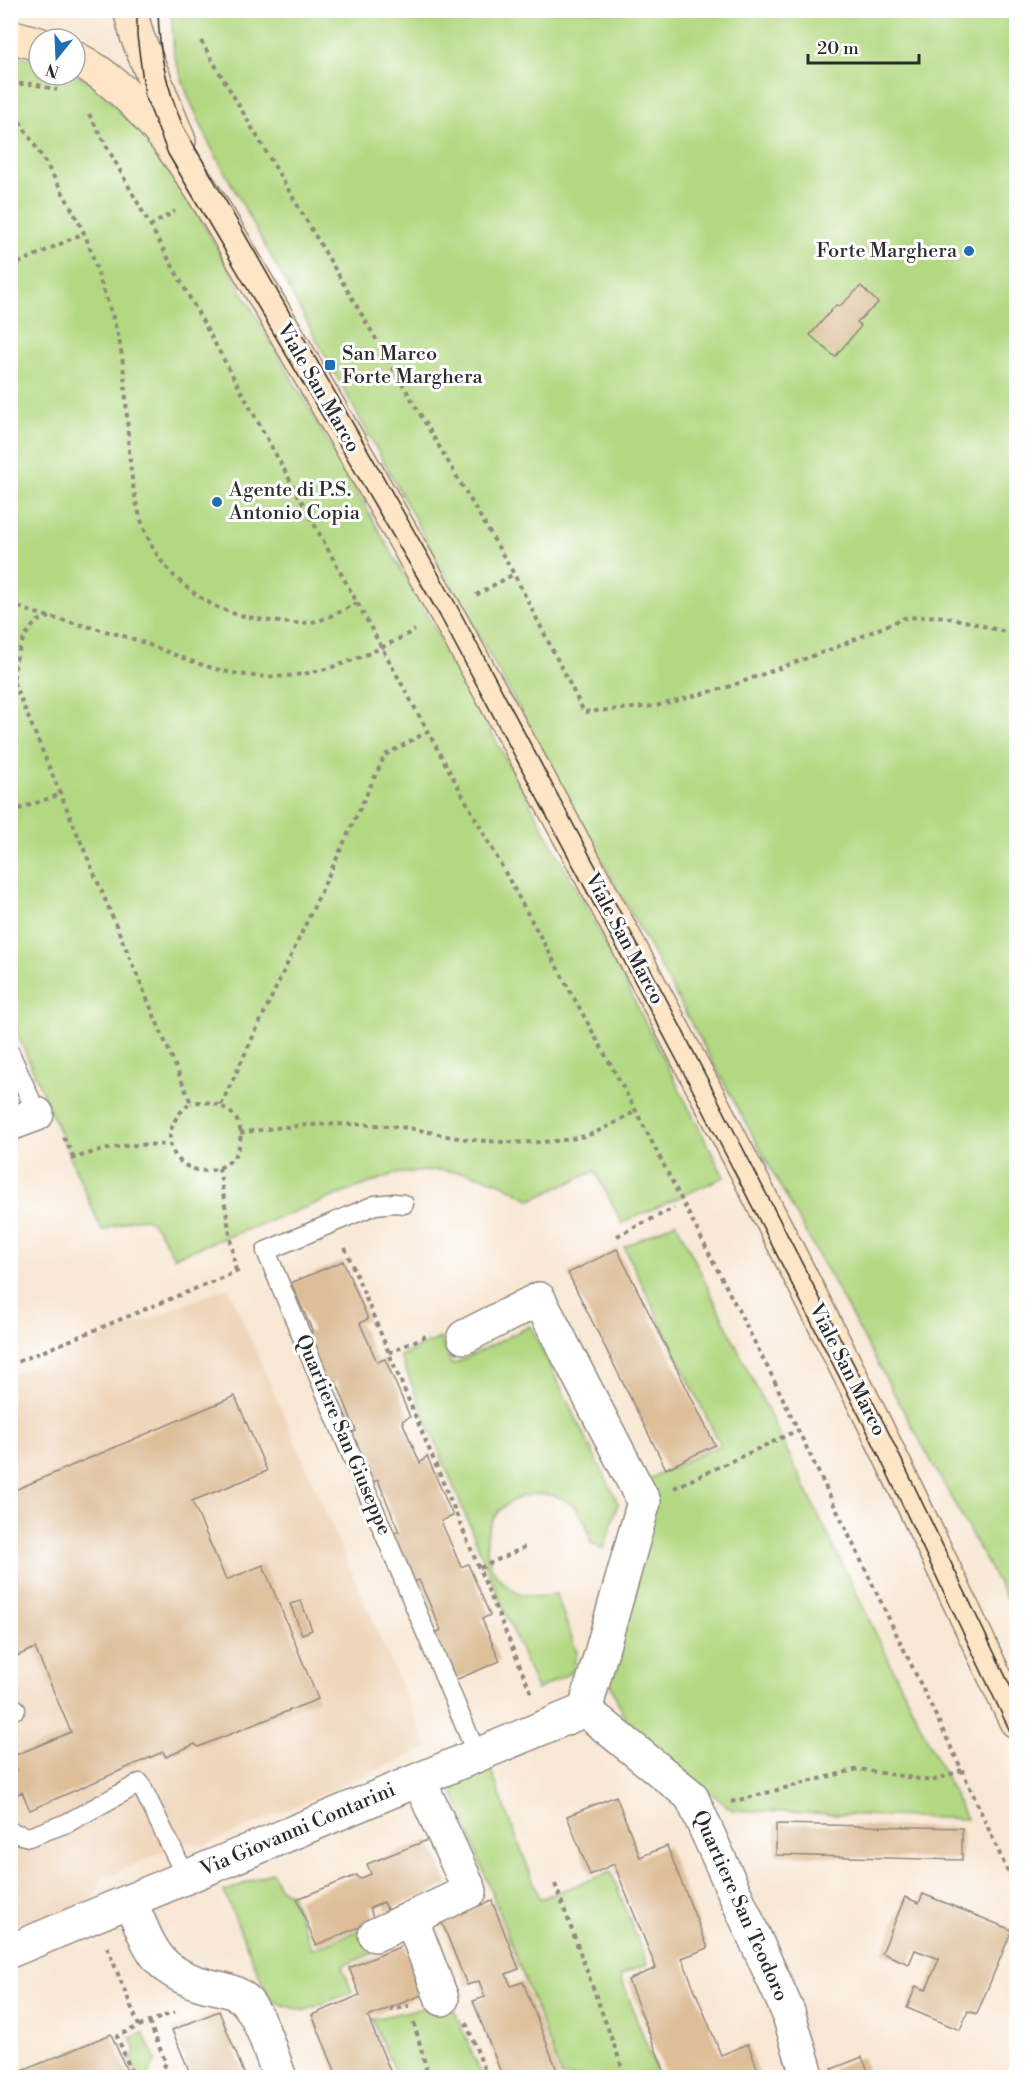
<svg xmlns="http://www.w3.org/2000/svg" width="1027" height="2088" viewBox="0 0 1027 2088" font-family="'Libre Bodoni',serif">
  <rect width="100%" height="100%" fill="#fff"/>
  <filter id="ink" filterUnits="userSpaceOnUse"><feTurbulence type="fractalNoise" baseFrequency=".0167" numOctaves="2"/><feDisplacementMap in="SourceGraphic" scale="12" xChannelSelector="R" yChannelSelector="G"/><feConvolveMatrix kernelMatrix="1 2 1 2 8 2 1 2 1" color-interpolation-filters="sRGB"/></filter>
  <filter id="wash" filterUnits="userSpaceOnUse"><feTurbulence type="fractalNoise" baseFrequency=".008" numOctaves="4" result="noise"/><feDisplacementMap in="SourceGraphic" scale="24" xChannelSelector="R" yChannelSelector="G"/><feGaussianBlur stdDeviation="1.35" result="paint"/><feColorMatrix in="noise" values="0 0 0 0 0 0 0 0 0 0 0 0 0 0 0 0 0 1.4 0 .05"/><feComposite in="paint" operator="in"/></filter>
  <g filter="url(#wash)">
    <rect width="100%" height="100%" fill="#f8e7d4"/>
    <path fill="#efd6bb" d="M228,1287L428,1748L204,1846L187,1841L101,1879L95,1900L11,1937V1375Z"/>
    <g fill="#b2d881" stroke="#6e8256" stroke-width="1.5">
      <path d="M171,11H1016V1616L210,145L188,96L174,55Z"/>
      <path d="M10,55L39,60V75H75L88,80L161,150L429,618L587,908L724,1177L622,1223L595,1171L531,1200L499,1182L469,1173L435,1170L394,1174L174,1257C149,1212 150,1211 102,1231L11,1019L10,748L18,744L10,726Z"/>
      <path d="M676,1222L966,1819L732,1810L627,1724L604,1669L642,1482L720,1445L624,1247Z"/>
      <path d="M530,1326L618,1503L604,1549L591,1543C589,1531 586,1519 577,1509C545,1476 481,1500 487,1549C488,1561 492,1572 502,1581C518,1597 535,1599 556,1594L577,1653L572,1672L537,1690L400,1356L440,1338L452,1365Z"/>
      <path d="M488,1763L540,1899L611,1872L647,1964L620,1975L657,2073L644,2077H562L448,1778Z"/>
      <path d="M272,1872L278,1886L291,1895L312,1949L368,1927L378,1951L342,1966L352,1992L304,2011L270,2001L224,1892Z"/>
      <path d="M451,2002L482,2077H397L372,2019Z"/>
      <path d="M143,2033L156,2061L147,2077H138L131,2061L136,2050L131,2038Z"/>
    </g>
    <g id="blocks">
      <g fill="#ddbe98">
        <path d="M861,286L878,303L857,322L861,326L835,357L810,335L836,305L840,306Z"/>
        <path d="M617,1249L715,1445L666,1469L568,1273Z"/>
        <path d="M343,1261L368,1319L360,1323L377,1362L385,1359L410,1417L402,1421L420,1463L427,1456L453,1516L441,1521L461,1567L468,1564L490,1615L482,1619L500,1661L453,1681L433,1634L441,1630L419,1580L411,1583L389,1532H399L378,1480L368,1484L348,1434L356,1431L336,1381L326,1385L305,1332H313L291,1283Z"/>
        <path d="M235,1396L267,1471L192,1501L226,1580L263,1565L318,1699L198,1747L195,1744L166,1757L163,1752L30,1810L22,1792L10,1797V1773L17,1770L11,1757L71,1732L35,1648L10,1659V1492Z"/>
        <path d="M301,1601L312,1630L302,1634L290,1604Z"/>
        <path d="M616,1796L640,1857L667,1846L708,1948L682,1958L721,2055L748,2044L761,2078H693L692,2075L685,2078H667L628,1980L656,1968L614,1864L590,1875L567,1816Z"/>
        <path d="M776,1824L962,1828V1860L776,1855Z"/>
        <path d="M430,1839L449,1885L387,1910L384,1902L370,1908L374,1921L316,1945L297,1899L357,1875L359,1879L371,1874L367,1864Z"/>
        <path d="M923,1894L1012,1930L977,2014L968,2011L960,2030L907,2008L916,1986L926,1990L939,1959L915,1950L909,1964L882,1953L905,1897L919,1903Z"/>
        <path d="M492,1901L519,1969L506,1974L511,1986L523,1982L560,2078H503L473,2001L485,1997L479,1981L467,1985L441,1920Z"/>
        <path d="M404,1945L424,1994L368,2017L393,2078H338L312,2015L360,1995L349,1968Z"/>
        <path d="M219,2011L246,2078H192L172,2030Z"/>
        <path d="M111,2034L130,2078H10V2076Z"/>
        <path d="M862,2057L871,2078H836L832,2069Z"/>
      </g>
    </g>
  </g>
  <g filter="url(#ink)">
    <use href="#blocks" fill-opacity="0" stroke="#928980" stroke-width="1.5"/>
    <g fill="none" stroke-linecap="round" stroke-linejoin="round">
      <g stroke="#928980" stroke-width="21">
        <g id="lane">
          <path d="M10,1053L37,1114"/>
          <path d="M404,1204L394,1203L375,1205L266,1251L477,1755"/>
          <path d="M10,1711L16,1709"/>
          <path d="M10,1832L29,1837L67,1823L140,1783L186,1877"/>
        </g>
      </g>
      <g stroke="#928980" stroke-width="36">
        <g id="street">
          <path d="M10,1124L37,1114"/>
          <path d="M464,1337L539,1299L644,1502L585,1710"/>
          <path d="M585,1710L691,1796L788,2012L808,2078"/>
          <path d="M130,1901C150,1945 153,1971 205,1985C217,1988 234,1990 244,1999C261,2016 271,2054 280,2078"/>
          <path d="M411,1918L442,1999"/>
          <path d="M375,1935L470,1891L419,1780"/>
          <path d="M10,1951L585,1710"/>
        </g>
      </g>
      <g stroke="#928980" stroke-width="36">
        <g id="secondary">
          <path d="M130,10L137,36L179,141"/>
          <path d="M10,36L39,44"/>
          <path d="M75,58C155,98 212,206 255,280C284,330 313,380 342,430C531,756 708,1088 875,1425C923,1523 969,1623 1016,1721"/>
        </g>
      </g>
      <g stroke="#928980" stroke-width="4" stroke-dasharray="4.5 4.5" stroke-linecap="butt">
        <path d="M201,41L514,574L584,712L656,706L728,687L837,647L904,618L938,616L965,621L1016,635"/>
        <path d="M10,84H33L57,90"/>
        <path d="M10,106C36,147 62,188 83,231C91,247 95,266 101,283C107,300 113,317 118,335C137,418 111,525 184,585C200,599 219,610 239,615C262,620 288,625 311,622C327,620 343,610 357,603"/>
        <path d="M89,114L636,1111L772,1376L962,1770L1016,1890"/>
        <path d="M150,226L175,211"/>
        <path d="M10,267L84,233"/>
        <path d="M476,595L514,574"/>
        <path d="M10,604C50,620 93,626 133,639C165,650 196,665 228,672C297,687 356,663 415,630"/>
        <path d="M10,674L191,1103C169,1118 160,1148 185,1165C205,1178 236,1168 240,1142C245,1112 216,1098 191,1103"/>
        <path d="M14,678C14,660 22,634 37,622C40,619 46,619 50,617"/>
        <path d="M10,812L61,794"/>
        <path d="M10,1009L18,1028"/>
        <path d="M221,1105L385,755L429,731"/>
        <path d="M240,1133C295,1124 351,1121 407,1128C422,1130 437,1134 452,1137C489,1143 562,1147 596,1132C610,1126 623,1118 636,1111"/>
        <path d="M64,1137L74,1158"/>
        <path d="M71,1159C109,1147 130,1143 171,1145"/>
        <path d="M219,1168L236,1272"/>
        <path d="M617,1236L674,1208"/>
        <path d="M345,1248L532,1695"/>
        <path d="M389,1353L430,1334"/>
        <path d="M10,1365L243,1269"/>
        <path d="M674,1488L798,1430"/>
        <path d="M480,1568L525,1547"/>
        <path d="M731,1802L858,1769L932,1781L962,1770"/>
        <path d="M555,1884L626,2078"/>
        <path d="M107,1947L139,2026L117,2036L134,2078"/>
        <path d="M391,2007L392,2010L409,2006"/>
        <path d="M149,2022L166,2063L158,2078"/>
        <path d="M414,2023L429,2078"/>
        <path d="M466,2023L488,2078"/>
        <path d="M139,2026L175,2012"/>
      </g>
      <use href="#lane" stroke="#fff" stroke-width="18"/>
      <use href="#street" stroke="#fff" stroke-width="33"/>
      <use href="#secondary" stroke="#fde5c5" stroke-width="33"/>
      <g stroke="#2b2b2b" stroke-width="1.5">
        <path d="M137,10V36L145,96L168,154L440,616L689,1083L868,1433L1016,1744"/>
        <path d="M158,10C159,55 166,85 183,126L457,606L668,1002L885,1425L1016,1698"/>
      </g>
    </g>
  </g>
  <g fill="#1f6fb2" stroke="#fff" stroke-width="2">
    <circle cx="969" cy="251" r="6"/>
    <rect x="324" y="359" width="12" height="12" rx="3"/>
    <circle cx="217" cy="502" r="6"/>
  </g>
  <g text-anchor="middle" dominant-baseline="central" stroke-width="6" stroke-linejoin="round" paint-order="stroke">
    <g font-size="20" fill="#2b2b2b" stroke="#fff" text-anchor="start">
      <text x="957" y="251" text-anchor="end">Forte Marghera</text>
      <text x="342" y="354">San Marco<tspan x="342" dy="23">Forte Marghera</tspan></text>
      <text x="229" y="490">Agente di P.S.<tspan x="229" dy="23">Antonio Copia</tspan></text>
    </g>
    <g font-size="20" fill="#2b2b2b" stroke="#fff">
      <text transform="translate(318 388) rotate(60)">Viale San Marco</text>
      <text transform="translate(624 939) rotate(62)">Viale San Marco</text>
      <text transform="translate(847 1370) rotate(63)">Viale San Marco</text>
      <text transform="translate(343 1435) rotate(67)">Quartiere San Giuseppe</text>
      <text transform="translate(298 1830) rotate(-23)">Via Giovanni Contarini</text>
      <text transform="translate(740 1906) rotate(66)">Quartiere San Teodoro</text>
    </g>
  </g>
  <rect width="1027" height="2088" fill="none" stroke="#fff" stroke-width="36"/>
  <g transform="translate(57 57) rotate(198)"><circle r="28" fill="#ffffff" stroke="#aaaaaa" stroke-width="1.5"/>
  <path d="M0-4.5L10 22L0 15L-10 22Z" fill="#1f6fb2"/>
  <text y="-9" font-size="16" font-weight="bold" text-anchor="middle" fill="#2b2b2b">N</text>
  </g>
  <path d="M808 54v9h111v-9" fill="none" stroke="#2b2b2b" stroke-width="3"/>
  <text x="817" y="54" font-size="18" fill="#2b2b2b" stroke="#ffffff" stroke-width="4.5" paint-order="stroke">20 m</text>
</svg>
